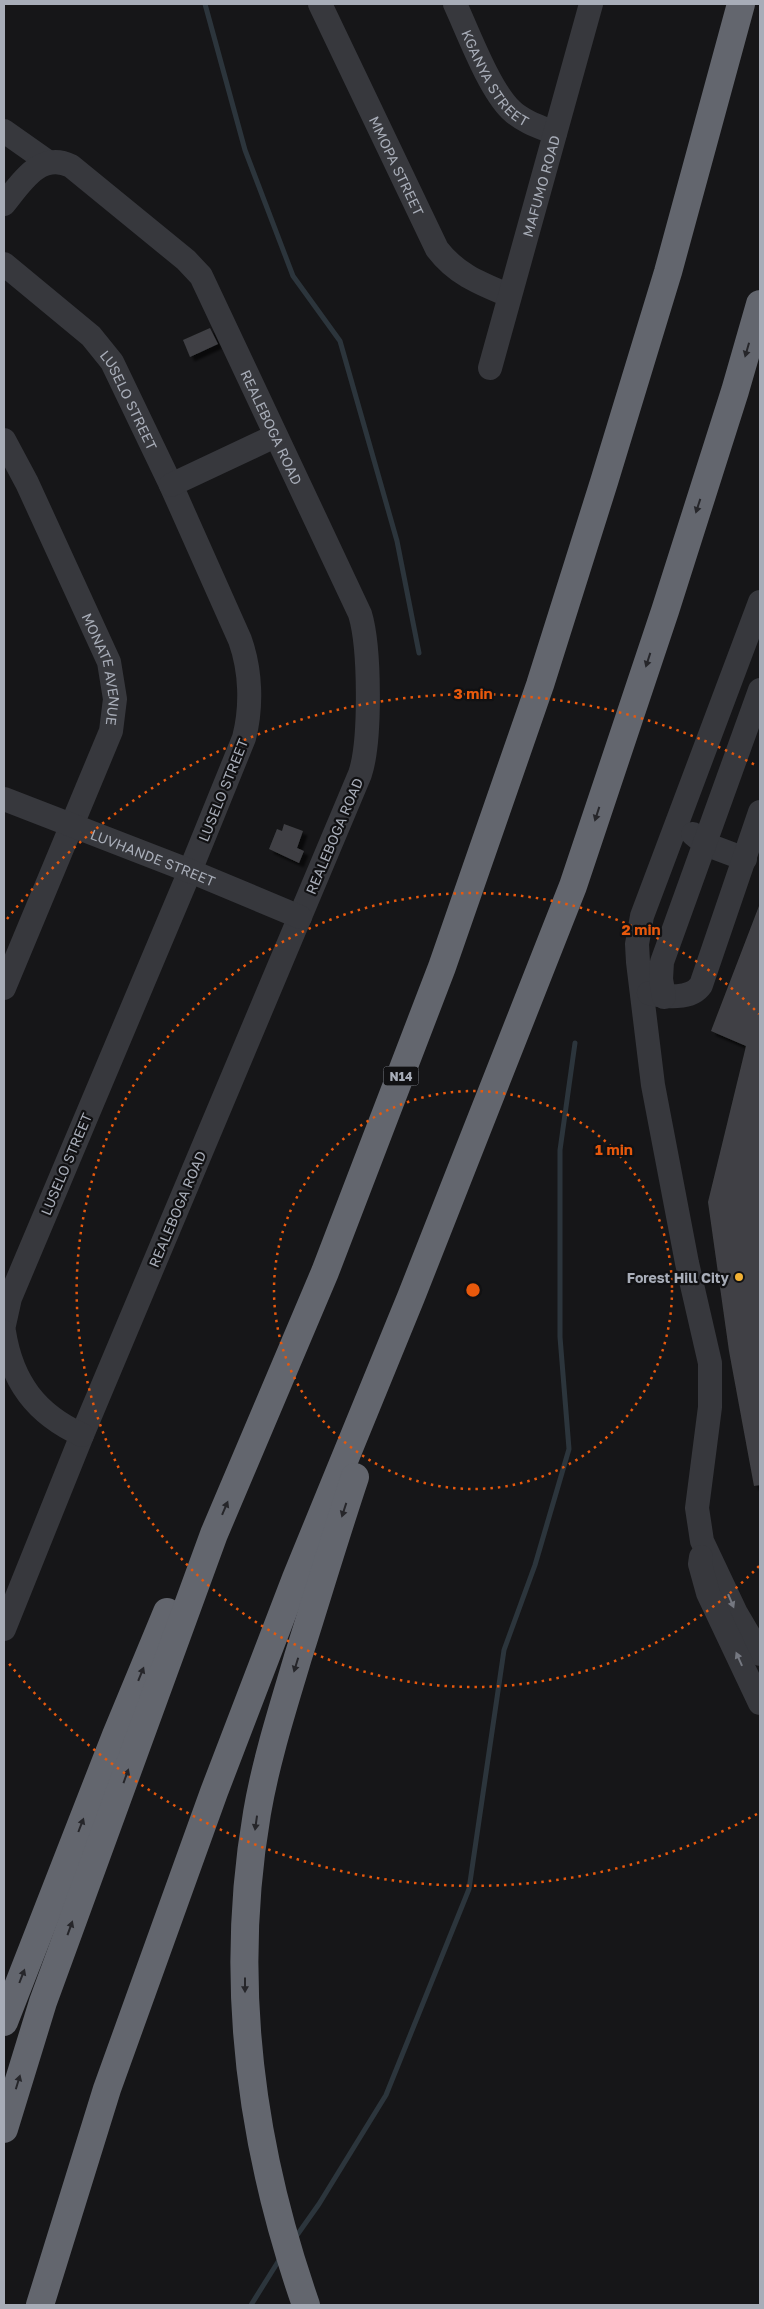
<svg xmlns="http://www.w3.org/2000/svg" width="764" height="2309" viewBox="0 0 764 2309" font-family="'Golos Text',sans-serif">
  <defs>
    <filter id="shadow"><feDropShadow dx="4.5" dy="4.5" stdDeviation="1" flood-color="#0009"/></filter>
  </defs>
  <rect width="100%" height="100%" fill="#161618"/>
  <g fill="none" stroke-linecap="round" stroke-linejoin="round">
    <g stroke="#2c353c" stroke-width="5">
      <path d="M205,4L245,150L293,276L340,341L397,541L419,653"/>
      <path d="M295,2238L319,2204L386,2095L469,1889L504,1650L535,1565L569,1449L560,1337V1150L575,1043"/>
      <path d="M251,2305L281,2257"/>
    </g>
  </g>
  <g fill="#404145" filter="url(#shadow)">
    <path d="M210,328L218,344L190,357L183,340Z"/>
    <path d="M284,824L303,831L297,848L304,851L299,863L269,849L277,829L282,831Z"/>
    <path d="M759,906L760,1485L754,1486L729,1351L708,1202L746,1046L711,1031Z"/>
  </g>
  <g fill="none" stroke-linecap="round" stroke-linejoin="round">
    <g stroke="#37383d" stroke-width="24">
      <path id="s1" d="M320,4L437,249C456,274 479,283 508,295"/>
      <path id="s2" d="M455,4C468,32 489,89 511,110C522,121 540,127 555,133"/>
      <path d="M4,131L48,162"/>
      <path id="s3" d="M4,204C21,183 40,151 71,166L186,260L201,276L360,614C370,647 371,741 360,774L82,1435L4,1629"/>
      <path id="s4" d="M4,264L91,336L112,362L171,485L240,640C251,671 252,707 244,738L190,871L10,1298L4,1325"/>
      <path id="s5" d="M490,368L591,4"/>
      <path id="s6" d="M4,440L27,483L109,662L115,699L111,731L4,988"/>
      <path d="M171,485L275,436"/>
      <path d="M760,602L642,916L637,944L638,962L653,1085L687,1263L710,1363V1407L697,1508L702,1541L736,1613L760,1654"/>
      <path id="s7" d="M4,799L190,871L300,917"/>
      <path d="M693,834L705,844L745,859"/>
      <path d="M649,993C665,997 691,1000 701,985L760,812"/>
      <path d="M664,997L661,979L662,962L760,690"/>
      <path d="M4,1332C12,1382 36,1414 82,1435"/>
      <path d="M701,1557L700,1564L708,1593L760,1703"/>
    </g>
    <g stroke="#63666e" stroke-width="28">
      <path d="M4,2022L116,1735L167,1612"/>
      <path d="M4,2129L43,2002L214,1534L325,1272L442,967L540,685L604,482L668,272L741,4"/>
      <path d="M40,2305L107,2089L214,1792L296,1578L411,1297L573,886L665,611L735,391L760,304"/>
      <path d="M306,2305C250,2145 228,1982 257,1813C266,1760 283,1708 298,1657C317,1597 335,1537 355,1477"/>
    </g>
  </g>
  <defs><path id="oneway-solid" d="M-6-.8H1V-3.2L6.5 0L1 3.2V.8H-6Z" transform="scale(1.25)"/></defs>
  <g fill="#26262a">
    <use href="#oneway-solid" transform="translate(747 350) rotate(106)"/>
    <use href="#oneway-solid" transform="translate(698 506) rotate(108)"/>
    <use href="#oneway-solid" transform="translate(648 660) rotate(108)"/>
    <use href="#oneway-solid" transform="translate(597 814) rotate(108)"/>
    <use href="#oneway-solid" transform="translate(225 1508) rotate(-67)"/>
    <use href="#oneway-solid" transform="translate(344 1510) rotate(108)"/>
    <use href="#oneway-solid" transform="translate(296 1665) rotate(107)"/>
    <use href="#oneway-solid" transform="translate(141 1674) rotate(-68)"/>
    <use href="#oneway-solid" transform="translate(126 1776) rotate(-70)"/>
    <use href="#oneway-solid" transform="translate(256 1823) rotate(98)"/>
    <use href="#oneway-solid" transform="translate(81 1825) rotate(-69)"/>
    <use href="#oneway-solid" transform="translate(70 1928) rotate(-70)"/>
    <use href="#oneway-solid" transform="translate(22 1976) rotate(-69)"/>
    <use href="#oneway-solid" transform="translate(245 1985) rotate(90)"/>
    <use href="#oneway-solid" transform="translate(18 2082) rotate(-73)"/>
  </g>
  <g fill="#757881">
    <use href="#oneway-solid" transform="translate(731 1601) rotate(67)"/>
    <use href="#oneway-solid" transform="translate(739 1659) rotate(-114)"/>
  </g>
  <g fill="none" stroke="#e8590c" stroke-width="2.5" stroke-dasharray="2.5 5">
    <circle cx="473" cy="1290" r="199"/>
    <path d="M759 1566A397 397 0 1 1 759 1014"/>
    <path d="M757 1814A596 596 0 0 1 7 1661M7 919A596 596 0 0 1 757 766"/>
  </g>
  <circle fill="#f2b134" stroke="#111113" stroke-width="2" cx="739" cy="1277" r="5"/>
  <g text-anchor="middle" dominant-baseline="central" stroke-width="4.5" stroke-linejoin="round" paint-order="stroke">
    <rect fill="#111113" stroke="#7b7e86" stroke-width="1" x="383.5" y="1066.5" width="35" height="19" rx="4"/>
    <g font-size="12" font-weight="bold" fill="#a8adb8">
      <text x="401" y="1076">N14</text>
    </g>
    <g font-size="14" fill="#a8adb8" stroke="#111113">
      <text stroke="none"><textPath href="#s2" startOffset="85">KGANYA STREET</textPath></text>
      <text stroke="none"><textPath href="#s1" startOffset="179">MMOPA STREET</textPath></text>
      <text stroke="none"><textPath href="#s5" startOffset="189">MAFUMO ROAD</textPath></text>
      <text stroke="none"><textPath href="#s4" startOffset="188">LUSELO STREET</textPath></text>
      <text stroke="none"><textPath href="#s3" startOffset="422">REALEBOGA ROAD</textPath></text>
      <text stroke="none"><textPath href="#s6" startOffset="251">MONATE AVENUE</textPath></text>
      <text transform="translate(223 790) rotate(-68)">LUSELO STREET</text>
      <text transform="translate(334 836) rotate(-67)">REALEBOGA ROAD</text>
      <text stroke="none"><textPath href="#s7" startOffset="160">LUVHANDE STREET</textPath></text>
      <text transform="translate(66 1164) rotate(-67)">LUSELO STREET</text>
      <text transform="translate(177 1209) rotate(-67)">REALEBOGA ROAD</text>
    </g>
    <g font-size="14" font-weight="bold" fill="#a8adb8" stroke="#111113" text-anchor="end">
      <text x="729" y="1277">Forest Hill City</text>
    </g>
  </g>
  <circle cx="473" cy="1290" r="8" fill="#e8590c" stroke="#111113" stroke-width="2.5"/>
  <g font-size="15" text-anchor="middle" font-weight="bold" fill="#e8590c" stroke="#111113" stroke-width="4.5" stroke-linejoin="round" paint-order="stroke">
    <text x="473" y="699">3 min</text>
    <text x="641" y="935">2 min</text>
    <text x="614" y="1155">1 min</text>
  </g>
  <rect width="764" height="2309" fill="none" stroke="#a8adb8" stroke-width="10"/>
</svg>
